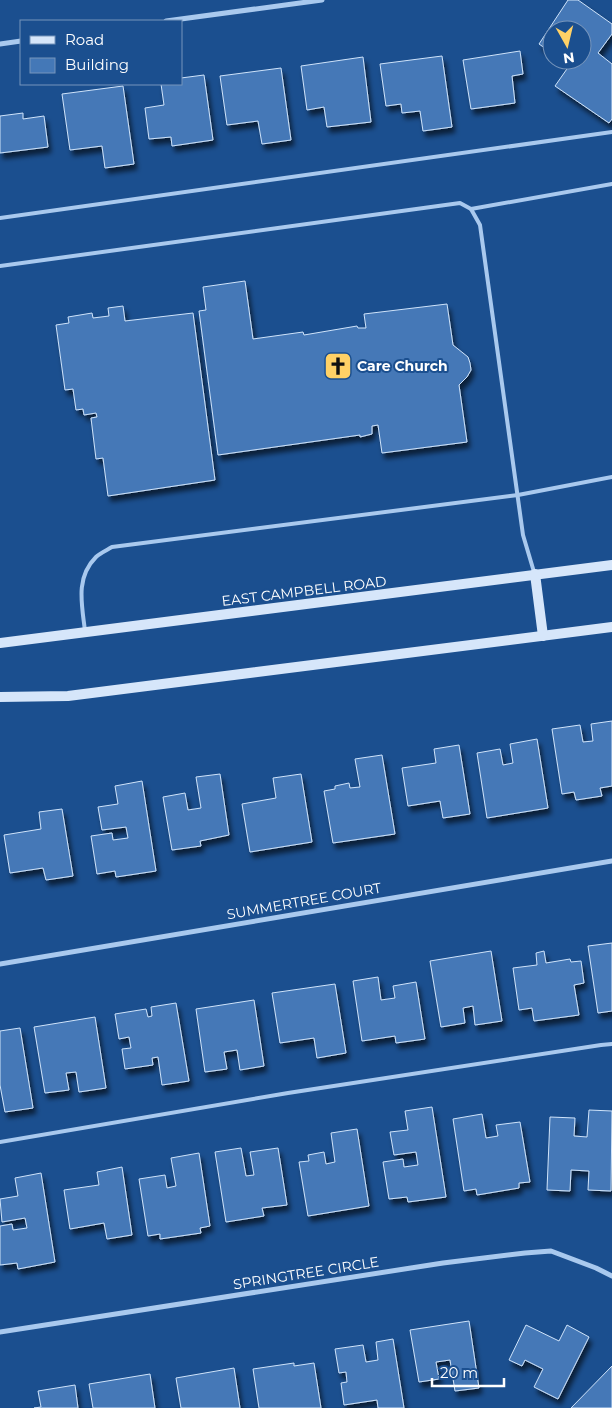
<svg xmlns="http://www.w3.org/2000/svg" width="612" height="1408" viewBox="0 0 612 1408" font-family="Montserrat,sans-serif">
  <defs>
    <filter id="shadow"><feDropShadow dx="3" dy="5.5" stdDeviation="2.5" flood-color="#0009"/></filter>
  </defs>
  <rect width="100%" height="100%" fill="#1b4f8f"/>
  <g fill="#4478b7" stroke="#cfe3fa" filter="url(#shadow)">
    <path d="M568,0H578L612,24V34L598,53L612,64V119L609,123L555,86L569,66L561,60H582V30H552V53L539,44Z"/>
    <path d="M520,51L523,74L512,76L515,103L471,109L463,60Z"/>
    <path d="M442,56L452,127L423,131L420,111L402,113L401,104L386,106L380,64Z"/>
    <path d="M363,57L371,122L327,127L324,107L307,110L301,66Z"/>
    <path d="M281,68L291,140L262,144L258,121L227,125L220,76Z"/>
    <path d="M204,75L213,140L172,146L171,137L149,139L145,108L164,105L161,84H181V78Z"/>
    <path d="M123,86L134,164L105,168L102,146L70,150L62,94Z"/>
    <path d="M23,113V119L44,116L48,147L0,153V116Z"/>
    <path d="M245,281L253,339L303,332L304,335L357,326L358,328H366L364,314L447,304L453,345L468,357L470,363L471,370L467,377L459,385L467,442L382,453L378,425L372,426V434L360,437V435L218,455L199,311L206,310L203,287Z"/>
    <path d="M123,306L125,321L193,313L215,480L108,496L103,458L96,459L91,418L97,417L96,413L84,415L83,409L76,410L73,389L65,390L56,325L69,323L68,317L92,313L93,318L109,316L108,308Z"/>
    <path d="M612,721V786L600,788L602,796L576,800L574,792L562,794L552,729L580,725L583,742L593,741L591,724Z"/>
    <path d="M537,739L548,808L487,818L477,753L500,749L503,765L513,763L510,744Z"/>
    <path d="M459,745L470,814L443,818L440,801L408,806L402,768L436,763L434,749Z"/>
    <path d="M382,755L395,834L333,843L324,791L335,789V786L349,783L350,788L360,787L355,759Z"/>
    <path d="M220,774L229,835L200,841L201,846L172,850L163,797L185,793L188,810L201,808L196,777Z"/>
    <path d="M301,774L312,842L250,852L242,804L276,798L273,778Z"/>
    <path d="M142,781L156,871L116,877L115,871L97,874L91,836L112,833L113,840L128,838L126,827L102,830L98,807L118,804L115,786Z"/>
    <path d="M62,809L73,876L46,880L43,868L10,873L4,835L41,829L39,812Z"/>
    <path d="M612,943V1011L598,1013L588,946Z"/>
    <path d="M491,951L502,1021L475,1025L473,1006L463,1008L465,1023L441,1027L430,961Z"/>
    <path d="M544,951L546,963L570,959L571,962L581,961L584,983L574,985L579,1015L534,1021L532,1008L519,1010L513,968L537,965L536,953Z"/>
    <path d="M378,977L381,1000L395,998L393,986L416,982L425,1039L396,1043L395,1036L362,1041L353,981Z"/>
    <path d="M335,984L346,1053L317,1058L314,1038L280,1043L272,993Z"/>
    <path d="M254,1000L264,1066L240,1070L237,1050L224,1052L227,1069L205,1072L196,1009Z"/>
    <path d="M176,1003L189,1081L162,1085L158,1057L152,1058L153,1065L125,1069L122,1049L131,1048L129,1037L119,1039L115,1014L146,1009L148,1017L152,1016L151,1007Z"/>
    <path d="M95,1017L106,1088L79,1092L76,1072L66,1073L69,1090L45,1093L34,1027Z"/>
    <path d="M20,1028L33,1108L5,1112L0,1085V1031Z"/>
    <path d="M432,1107L446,1197L408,1202L407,1197L389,1199L383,1162L403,1159L404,1167L418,1165L416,1152L394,1155L390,1132L408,1130L405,1111Z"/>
    <path d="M589,1110L612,1111L611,1191L588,1190L589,1171L571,1170L570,1191L547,1190L550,1117L575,1118L574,1136L587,1137Z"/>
    <path d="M482,1114L486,1138L498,1136L496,1125L520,1122L530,1182L519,1183V1188L477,1195L476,1189L464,1191L453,1119Z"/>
    <path d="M357,1129L369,1206L308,1216L299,1162L309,1161L308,1155L324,1152L326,1164L335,1162L331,1133Z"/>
    <path d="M241,1148L246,1176L254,1175L250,1152L278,1148L287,1205L262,1208L264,1216L226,1222L215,1152Z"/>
    <path d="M199,1153L210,1226L200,1228L201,1233L160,1239V1234L148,1236L139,1179L165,1175L167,1188L176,1186L171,1158Z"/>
    <path d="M122,1167L132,1235L107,1239L104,1223L70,1229L64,1190L99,1185L97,1172Z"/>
    <path d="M41,1173L55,1262L18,1269L17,1263L0,1265V1226L12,1224L13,1230L27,1228L25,1218L2,1222L0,1199L18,1196L15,1178Z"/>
    <path d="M469,1321L479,1388L455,1391L450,1360L436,1362L439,1379L419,1382L410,1330Z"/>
    <path d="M526,1325L559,1341L567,1325L589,1337L558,1399L534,1387L543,1369L525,1360L522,1366L509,1360Z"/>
    <path d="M393,1339L404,1408H378L377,1400L344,1405L341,1383L347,1382L346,1372L339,1373L335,1349L363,1345L366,1362L378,1360L376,1342Z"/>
    <path d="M294,1363V1366L314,1363L321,1408H259L253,1369Z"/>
    <path d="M612,1366V1408H571Z"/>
    <path d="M234,1368L240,1408H181L176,1378Z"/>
    <path d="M150,1374L155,1408H93L89,1384Z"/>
    <path d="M75,1385L78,1408H34L41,1407L38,1391Z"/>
  </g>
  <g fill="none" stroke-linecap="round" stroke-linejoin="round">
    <g stroke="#a9c9ee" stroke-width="4">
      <path d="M471,209L612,184"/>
      <path d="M0,218L612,132"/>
      <path d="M0,266L460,203L471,209L480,225L523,535L534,572"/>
      <path d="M85,631C82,605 75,578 96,557C100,553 107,550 112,547L518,495L612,477"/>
      <path d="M0,1142L288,1093L601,1045L612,1044"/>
    </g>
    <g stroke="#a9c9ee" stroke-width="5">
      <path d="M166,21L322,0"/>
      <path d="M0,44L21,41"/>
      <path d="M0,964L612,861"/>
      <path d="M0,1332L443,1263L525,1253L551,1251L596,1268L612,1276"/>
    </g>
    <g stroke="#d6e6fa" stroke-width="10">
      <path d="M535,574L543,636"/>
      <path d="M0,643L612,565"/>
      <path d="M0,697L68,696L612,627"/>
    </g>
  </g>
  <defs>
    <g id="church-square" transform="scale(1.4375)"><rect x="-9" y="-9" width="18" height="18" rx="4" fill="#ffd166" stroke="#1b4f8f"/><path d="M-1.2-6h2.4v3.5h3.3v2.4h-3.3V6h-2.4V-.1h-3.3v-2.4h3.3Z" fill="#111"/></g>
  </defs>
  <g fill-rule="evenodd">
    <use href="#church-square" x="338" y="366"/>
  </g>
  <g text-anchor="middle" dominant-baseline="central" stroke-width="4" stroke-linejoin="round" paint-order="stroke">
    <g font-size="14" font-weight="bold" fill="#fff" stroke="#1b4f8f" text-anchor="start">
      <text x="357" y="366">Care Church</text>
    </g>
    <g font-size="14" fill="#fff" stroke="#1b4f8f">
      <text transform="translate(304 591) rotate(-7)">EAST CAMPBELL ROAD</text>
      <text transform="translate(304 901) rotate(-10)">SUMMERTREE COURT</text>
      <text transform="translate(306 1273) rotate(-9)">SPRINGTREE CIRCLE</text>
    </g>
  </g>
  <rect x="20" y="20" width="162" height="65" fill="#1b4f8f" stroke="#7695bc"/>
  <rect x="30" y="36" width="25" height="8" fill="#d6e6fa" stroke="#7695bc"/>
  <text x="65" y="45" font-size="15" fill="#ffffff">Road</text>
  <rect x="30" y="58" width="25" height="15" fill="#4478b7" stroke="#7695bc"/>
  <text x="65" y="70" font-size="15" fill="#ffffff">Building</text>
  <g transform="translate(567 45) rotate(172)"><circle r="24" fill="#1b4f8f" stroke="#7695bc"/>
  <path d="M0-4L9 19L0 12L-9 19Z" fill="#ffd166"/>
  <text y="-8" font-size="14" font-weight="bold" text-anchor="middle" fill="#ffffff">N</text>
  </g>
  <path d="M432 1378v8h72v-8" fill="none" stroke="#ffffff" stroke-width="2.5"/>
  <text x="440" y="1378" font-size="15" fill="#ffffff" stroke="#1b4f8f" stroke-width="4" paint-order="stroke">20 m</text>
</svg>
